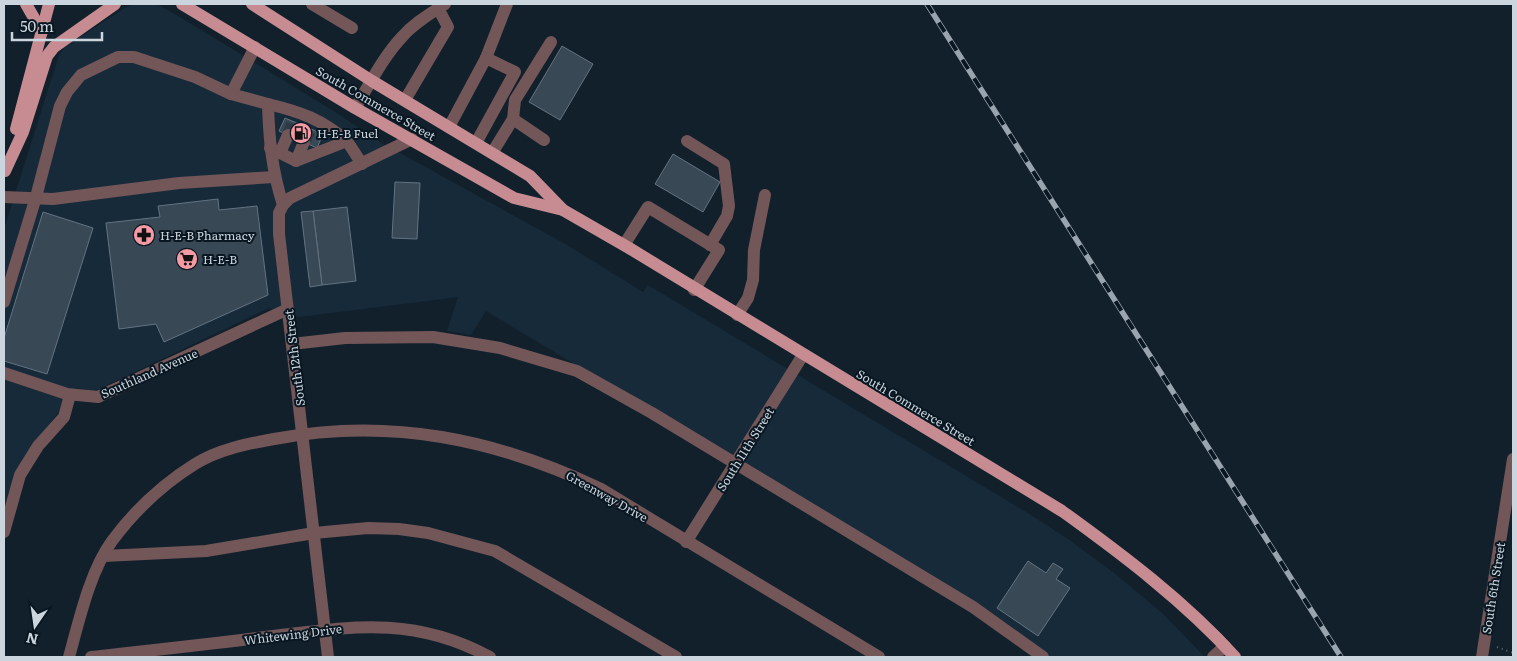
<svg xmlns="http://www.w3.org/2000/svg" width="1517" height="661" viewBox="0 0 1517 661" font-family="Literata,serif">
  <rect width="100%" height="100%" fill="#12202c"/>
  <path fill="#172a3a" d="M134,4H156L180,17L332,110L380,142L567,245L643,292L648,285L1023,510L1068,539L1118,576L1162,613L1205,657H1047L640,403L486,311L471,335L447,331L458,297L299,317L269,308L95,391L76,388L34,446L4,519V229L59,55L65,47L125,8Z"/>
  <g fill="#394855" stroke="#637382">
    <path d="M562,46L593,64L560,120L529,102Z"/>
    <path d="M285,118L323,134L317,148L279,131Z"/>
    <path d="M673,154L720,182L703,212L655,184Z"/>
    <path d="M395,182L420,183L417,239L392,238Z"/>
    <path d="M218,199L219,210L257,206L268,295L164,342L156,324L119,329L106,223L160,217L158,206Z"/>
    <path d="M347,207L356,281L322,285L313,211Z"/>
    <path d="M313,211L322,285L310,287L301,212Z"/>
    <path d="M43,212L93,228L47,374L4,361V338Z"/>
    <path d="M1028,561L1046,573L1053,563L1063,569L1056,579L1070,588L1038,636L997,608Z"/>
  </g>
  <g fill="none" stroke-linecap="round" stroke-linejoin="round">
    <g stroke="#2e3b47" stroke-width="12" stroke-dasharray="12 6" stroke-linecap="butt">
      <path d="M288,135L293,121"/>
      <path d="M304,142L311,129"/>
    </g>
    <path stroke="#5c6973" stroke-width="2" stroke-dasharray="1 4" stroke-linecap="butt" d="M1497,647L1513,653"/>
    <g stroke="#725658" stroke-width="12">
      <path d="M312,4L352,28"/>
      <path d="M255,47L231,94L268,104C269,139 272,171 283,205"/>
      <path d="M486,58L507,4"/>
      <path d="M405,100L448,27L438,8"/>
      <path d="M268,104C301,112 321,119 347,141L296,161L270,148"/>
      <path d="M355,108C370,84 383,57 402,37C414,23 430,14 445,4"/>
      <path d="M513,119L544,140"/>
      <path d="M449,127L486,58L515,72L476,143"/>
      <path d="M347,141L362,164"/>
      <path d="M687,141L724,164L729,206L727,216L710,245"/>
      <path d="M280,153L288,135"/>
      <path d="M492,153L513,119L515,100L551,42"/>
      <path d="M296,161L304,142"/>
      <path d="M4,197L53,199L179,183L274,177"/>
      <path d="M624,245L648,207L719,250L694,290"/>
      <path d="M4,302L36,197L60,106L67,92L81,75L118,57H134L195,77L231,94"/>
      <path d="M737,315L748,298L753,280L754,250L765,195"/>
      <path d="M292,344L345,338L433,337L500,348L577,371L652,413L973,607L1043,657"/>
      <path d="M4,373L67,394L98,397L288,309"/>
      <path d="M4,532L20,475L38,446L64,417L70,395"/>
      <path d="M686,542L803,355"/>
      <path d="M104,556L206,551L314,533L368,528L399,529L428,533L495,551L676,657"/>
      <path d="M69,657C79,621 90,571 112,541C135,510 163,484 195,464C219,449 247,444 274,439C390,417 496,439 601,489L879,657"/>
      <path d="M91,657C146,651 202,645 257,638C344,628 409,613 490,657"/>
      <path d="M328,657L279,234V213L283,205L290,198L412,139"/>
      <path d="M1213,657L1225,646"/>
      <path d="M1482,657L1513,459"/>
    </g>
    <g stroke="#c68c92" stroke-width="12">
      <path d="M26,4L42,32"/>
      <path d="M182,4L355,108L514,198L563,210L629,248L1062,511C1123,555 1184,601 1235,657"/>
      <path d="M252,4L372,81L530,176L563,210"/>
      <path d="M16,129L49,4"/>
      <path d="M5,171L23,132L47,56L54,47L115,4"/>
    </g>
    <g stroke="#99a4ae" stroke-width="5.5">
      <path id="rail" d="M927,4L1341,657"/>
    </g>
    <use href="#rail" stroke="#091722" stroke-width="4" stroke-dasharray="11" stroke-linecap="butt"/>
  </g>
  <defs>
    <g id="fuel-disc" transform="scale(1.125)"><circle r="9.5" fill="#f49aa4" stroke="#091722"/><path d="M-5.5-6h7V0h2V4h1.3V-2.5L3-4.5l.8-.8L6-3V5H2.5V1h-1V6h-7ZM-4.2-4.7v3.2H.2V-4.7Z" fill="#111"/></g>
    <g id="pharmacy-disc" transform="scale(1.125)"><circle r="9.5" fill="#f49aa4" stroke="#091722"/><path d="M-2-6h4v4h4v4h-4v4h-4v-4h-4v-4h4Z" fill="#111"/></g>
    <g id="supermarket-disc" transform="scale(1.125)"><circle r="9.5" fill="#f49aa4" stroke="#091722"/><path d="M-6-5.5h2.5l.6 2H6L4.5 2H-2.5L-4.4-4H-6ZM-1.5 3.2a1.3 1.3 0 1 0 .1 0ZM3 3.2a1.3 1.3 0 1 0 .1 0Z" fill="#111"/></g>
  </defs>
  <g fill-rule="evenodd">
    <use href="#fuel-disc" x="301" y="133"/>
    <use href="#pharmacy-disc" x="144" y="235"/>
    <use href="#supermarket-disc" x="187" y="259"/>
  </g>
  <g text-anchor="middle" dominant-baseline="central" stroke-width="4" stroke-linejoin="round" paint-order="stroke">
    <g font-size="12" fill="#cbd5dd" stroke="#091722">
      <text transform="translate(376 103) rotate(30)">South Commerce Street</text>
      <text transform="translate(294 358) rotate(-97)">South 12th Street</text>
      <text transform="translate(149 373) rotate(-24)">Southland Avenue</text>
      <text transform="translate(916 407) rotate(31)">South Commerce Street</text>
      <text transform="translate(745 449) rotate(-58)">South 11th Street</text>
      <text transform="translate(607 496) rotate(29)">Greenway Drive</text>
      <text transform="translate(1493 588) rotate(-81)">South 6th Street</text>
      <text transform="translate(293 634) rotate(-7)">Whitewing Drive</text>
    </g>
    <g font-size="12" fill="#cbd5dd" stroke="#091722" text-anchor="start">
      <text x="317" y="133">H-E-B Fuel</text>
      <text x="160" y="235">H-E-B Pharmacy</text>
      <text x="203" y="259">H-E-B</text>
    </g>
  </g>
  <rect width="1517" height="661" fill="none" stroke="#cbd5dd" stroke-width="10"/>
  <g transform="translate(35 626) rotate(193)" stroke="#091722" stroke-width="4" paint-order="stroke">
  <path d="M0-4L9 19L0 12L-9 19Z" fill="#cbd5dd"/>
  <text y="-8" font-size="14" font-weight="bold" text-anchor="middle" fill="#cbd5dd">N</text>
  </g>
  <path d="M12 32v8h90v-8" fill="none" stroke="#cbd5dd" stroke-width="2.5"/>
  <text x="20" y="32" font-size="15" fill="#cbd5dd" stroke="#091722" stroke-width="4" paint-order="stroke">50 m</text>
</svg>
